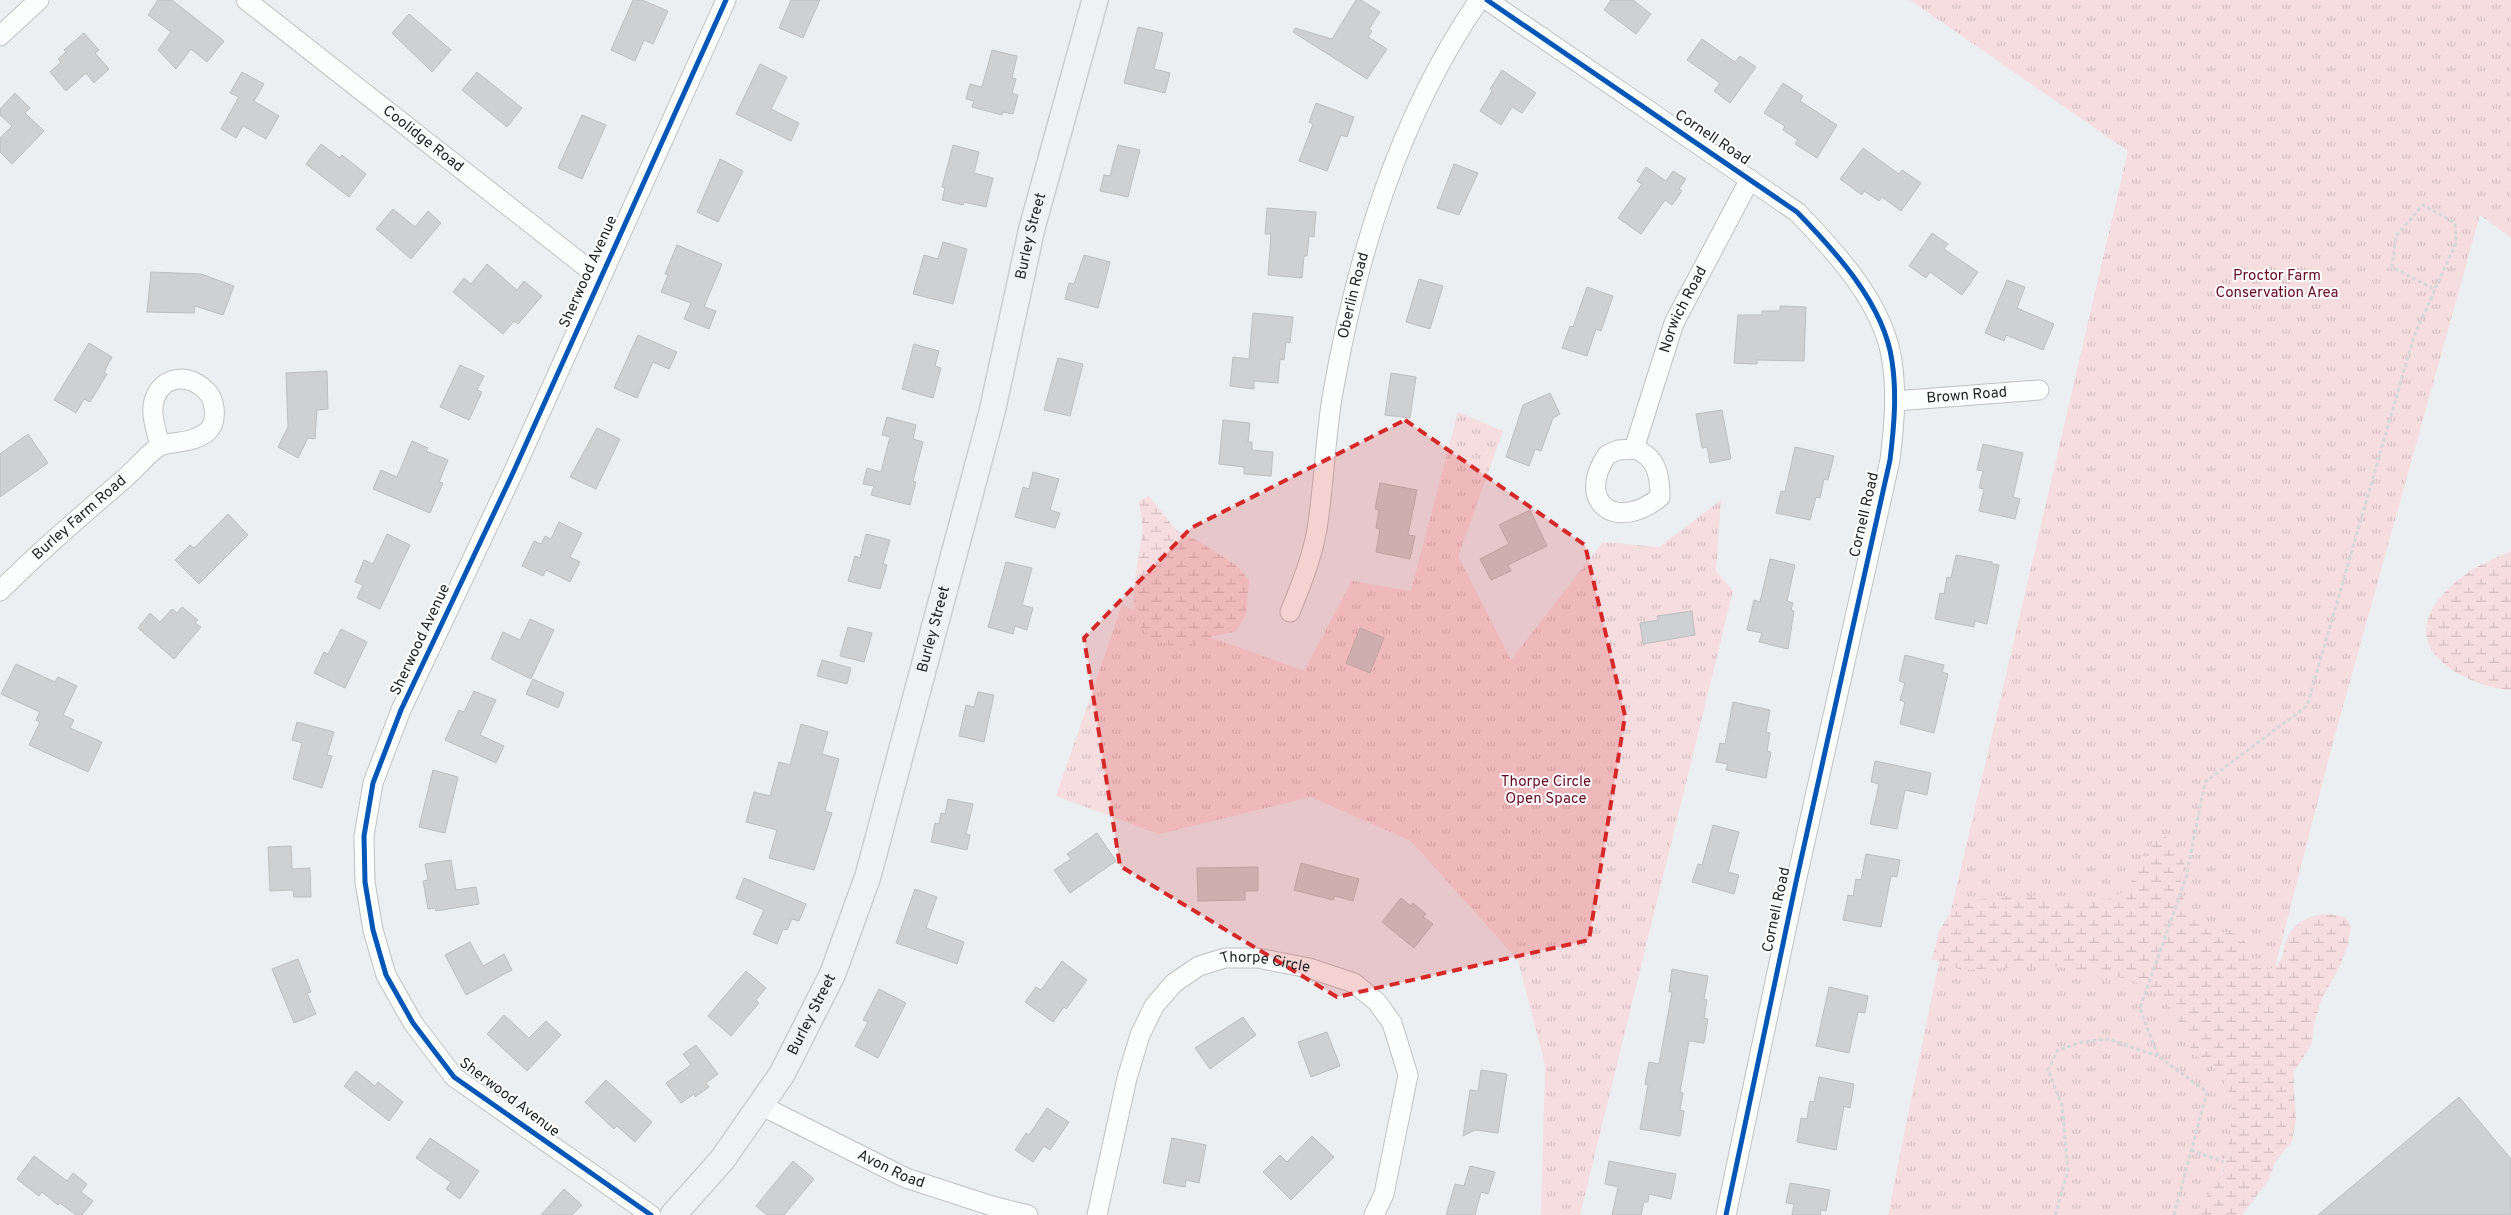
<svg xmlns="http://www.w3.org/2000/svg" width="2511" height="1215" viewBox="0 0 2511 1215" font-family="Overpass,sans-serif">
  <defs>
    <pattern id="grass-tufts" width="24" height="20" patternUnits="userSpaceOnUse" patternTransform="scale(1.25)"><rect width="24" height="20" fill="#f5dde0"/><path d="M3 7l-1-3M5 7V3M7 7l1-3M15 17l-1-3M17 17v-4M19 17l1-3" fill="none" stroke="#d2bdc0"/></pattern>
    <pattern id="wetland-marsh" width="20" height="14" patternUnits="userSpaceOnUse" patternTransform="scale(1.25)"><rect width="20" height="14" fill="#f5dde0"/><path d="M1 5h8M5 5V1M11 12h8M15 12V8" fill="none" stroke="#d2bdc0"/></pattern>
  </defs>
  <rect width="100%" height="100%" fill="#eceff2"/>
  <g fill="url(#grass-tufts)">
    <path d="M1910,0H2511V238L2480,215L2332,746L2211,1215H1888L1937,971L2128,151Z"/>
    <path d="M1458,412L1503,431L1458,556L1511,660L1603,542L1659,547L1721,500L1716,571L1733,591L1580,1215H1541L1545,1065L1518,960L1411,841L1311,797L1159,834L1056,796L1122,605L1304,671L1352,581L1411,591Z"/>
  </g>
  <g fill="url(#wetland-marsh)">
    <path d="M1149,496L1176,530L1198,541L1236,565L1249,580L1246,615L1235,632C1215,635 1199,639 1181,650C1169,645 1152,640 1143,630C1124,608 1140,559 1142,532C1143,522 1140,511 1139,501Z"/>
    <path d="M2511,551V690C2488,688 2466,680 2447,666C2404,633 2436,595 2469,572C2482,563 2497,558 2511,551Z"/>
    <path d="M2162,836L2174,841L2188,856C2172,882 2184,916 2210,929C2219,934 2229,931 2237,934C2241,936 2247,945 2250,948L2251,960C2259,973 2275,972 2282,958C2284,952 2284,945 2287,939C2297,916 2324,909 2346,918L2351,926L2348,944L2339,968L2321,1000L2314,1025L2312,1044L2293,1073L2296,1118L2292,1141L2274,1164L2270,1178L2242,1215H2195C2203,1201 2213,1189 2221,1176C2225,1168 2226,1155 2228,1146C2237,1106 2234,1074 2193,1055C2176,1005 2158,982 2103,974C2087,971 2073,972 2058,966L1962,970L1932,959L1939,931L1955,906C1980,898 2005,894 2031,896C2044,897 2063,903 2073,903C2079,903 2085,899 2092,899C2098,898 2105,900 2111,898C2144,887 2129,855 2162,836Z"/>
  </g>
  <g fill="#ced0d2" stroke="#bcbfc0">
    <path d="M158,0H172L224,41L207,62L191,49L176,69L158,50L171,32L148,15Z"/>
    <path d="M633,0H642L668,11L653,44L644,40L635,61L611,50Z"/>
    <path d="M791,0H820L803,38L779,28Z"/>
    <path d="M1356,0H1361L1380,12L1369,29L1372,31L1368,37L1387,49L1367,79L1293,32L1295,28L1332,39Z"/>
    <path d="M1611,0H1633L1651,14L1636,34L1604,10Z"/>
    <path d="M409,14L451,50L432,72L392,33Z"/>
    <path d="M1138,27L1163,33L1154,69L1170,73L1165,93L1124,83Z"/>
    <path d="M84,33L99,50L95,53L109,69L94,83L86,73L66,91L50,72L61,62L58,59L66,52L64,50Z"/>
    <path d="M1702,39L1735,62L1740,56L1756,67L1730,103L1714,91L1720,83L1687,60Z"/>
    <path d="M992,50L1017,56L1012,78L1016,79L1012,93L1018,95L1013,114L1003,112L1002,115L972,107L974,101L966,99L970,84L982,87Z"/>
    <path d="M760,64L787,77L771,109L799,123L791,141L736,114Z"/>
    <path d="M1502,70L1536,93L1522,113L1512,107L1501,125L1480,111L1492,91L1490,89Z"/>
    <path d="M242,72L264,84L254,101L279,116L266,139L243,126L236,138L221,129L239,97L230,93Z"/>
    <path d="M477,72L522,108L507,127L462,90Z"/>
    <path d="M1783,83L1803,96L1800,101L1837,125L1817,158L1795,144L1798,140L1783,130L1785,126L1764,113Z"/>
    <path d="M15,93L30,108L25,113L44,131L12,164L0,152V138L12,126L0,115V109Z"/>
    <path d="M1316,103L1354,117L1347,137L1341,135L1327,171L1299,161L1313,124L1309,122Z"/>
    <path d="M582,115L606,125L582,179L558,168Z"/>
    <path d="M321,144L340,158L342,155L366,174L349,197L306,164Z"/>
    <path d="M953,145L979,152L974,173L993,178L986,207L964,202L963,205L942,200L945,188L942,187Z"/>
    <path d="M1118,145L1140,150L1128,197L1100,191L1104,175L1110,176Z"/>
    <path d="M1863,148L1899,174L1902,170L1921,183L1901,211L1882,197L1879,201L1864,191L1862,195L1840,179Z"/>
    <path d="M720,159L743,171L718,222L697,212Z"/>
    <path d="M1454,164L1478,173L1459,215L1437,208Z"/>
    <path d="M1646,167L1666,181L1673,171L1686,179L1679,189L1682,191L1672,205L1665,200L1641,234L1618,218L1642,184L1637,181Z"/>
    <path d="M1267,208L1316,212L1314,237L1309,236L1307,256H1304L1302,278L1268,275L1271,234H1265Z"/>
    <path d="M393,209L415,227L428,211L441,223L411,259L376,229Z"/>
    <path d="M1932,233L1948,244L1944,249L1978,272L1962,295L1930,272L1926,278L1909,266Z"/>
    <path d="M943,242L967,249L953,304L913,294L924,255L938,259Z"/>
    <path d="M677,245L722,264L704,307L716,311L709,329L684,319L691,303L661,292L668,275L665,274Z"/>
    <path d="M1084,255L1110,262L1098,308L1065,299L1069,283L1074,284Z"/>
    <path d="M487,264L517,290L524,281L542,296L518,324L514,321L503,334L453,292L464,278L471,284Z"/>
    <path d="M151,272L201,274L234,286L223,315L195,306L194,313L147,312Z"/>
    <path d="M1419,279L1443,286L1430,329L1406,322Z"/>
    <path d="M2007,280L2025,287L2017,308L2054,324L2043,350L2006,335L2004,341L1985,333Z"/>
    <path d="M1587,287L1613,296L1601,331L1596,329L1587,356L1562,348L1570,326L1573,327Z"/>
    <path d="M1780,306L1806,307L1804,361L1757,360V364L1734,363L1738,315H1762V311H1780Z"/>
    <path d="M1253,313L1293,317L1290,343L1286,342L1284,360L1280,359L1278,383L1254,381V389L1230,386L1233,357L1249,359Z"/>
    <path d="M638,335L677,352L669,369L653,362L637,398L614,388Z"/>
    <path d="M89,343L112,357L104,372L107,374L90,402L84,399L76,413L54,400Z"/>
    <path d="M914,344L939,351L935,366L941,368L933,398L902,389Z"/>
    <path d="M1058,358L1083,364L1070,416L1044,410Z"/>
    <path d="M460,365L484,376L477,390L482,392L469,420L440,407Z"/>
    <path d="M327,371L328,409L317,410L315,439L308,438L298,458L278,447L288,427L286,373Z"/>
    <path d="M1391,373L1416,377L1410,418L1385,415Z"/>
    <path d="M1550,393L1560,414L1553,418L1541,451L1535,449L1529,466L1506,457L1523,405Z"/>
    <path d="M1722,410L1731,459L1710,463L1707,447L1702,448L1696,414Z"/>
    <path d="M887,417L916,425L913,439L923,442L913,481L916,482L910,505L871,495L874,486L863,484L867,468L881,472L890,437L882,435Z"/>
    <path d="M1223,420L1250,423L1248,442H1252V450L1273,452L1271,476L1244,474V467L1219,464Z"/>
    <path d="M597,428L620,439L596,489L570,477Z"/>
    <path d="M28,434L48,463L0,497V454Z"/>
    <path d="M412,441L428,448L426,451L448,460L439,482L443,483L430,513L373,489L381,470L397,477Z"/>
    <path d="M1983,444L2023,453L2013,497L2020,499L2015,519L1979,511L1984,489L1979,488L1983,471L1977,470Z"/>
    <path d="M1795,447L1834,456L1828,480L1824,479L1820,498L1816,497L1810,520L1776,513L1781,491L1785,492Z"/>
    <path d="M1033,472L1059,479L1050,510L1060,513L1055,528L1015,517L1023,487L1029,489Z"/>
    <path d="M1380,483L1417,490L1408,535L1415,536L1410,559L1376,552L1380,529L1376,528L1379,510L1375,509Z"/>
    <path d="M1530,510L1547,546L1508,565L1511,571L1491,580L1480,559L1509,544L1499,525Z"/>
    <path d="M228,514L248,535L199,584L175,560L190,545L194,548Z"/>
    <path d="M559,522L582,533L570,557L580,562L570,582L546,570L543,576L522,566L534,541L541,544L545,536L551,539Z"/>
    <path d="M387,534L410,545L380,609L357,598L363,585L355,582L364,560L373,564Z"/>
    <path d="M866,534L890,540L883,564L887,565L880,589L848,581L855,556L860,558Z"/>
    <path d="M1956,555L1992,562V564L1999,565L1987,624L1975,621L1974,627L1935,619L1940,593L1944,594L1947,577L1951,578Z"/>
    <path d="M1770,559L1795,565L1787,601L1793,603L1791,610L1794,611L1788,649L1759,642L1762,633L1747,630L1754,600L1760,602Z"/>
    <path d="M1006,562L1032,568L1022,605L1033,608L1027,630L1015,626L1013,634L988,627Z"/>
    <path d="M182,607L198,620L195,623L201,627L174,659L138,628L150,613L160,622L172,609L177,613Z"/>
    <path d="M1692,611L1695,635L1643,644L1640,623L1658,620L1657,616Z"/>
    <path d="M530,619L554,630L531,679L491,659L503,632L520,640Z"/>
    <path d="M848,627L872,633L864,662L840,656Z"/>
    <path d="M1360,628L1384,638L1370,673L1346,663Z"/>
    <path d="M341,629L367,642L345,688L314,673L324,652L328,654Z"/>
    <path d="M1905,655L1944,665L1942,672L1948,674L1934,733L1900,724L1905,702L1900,700L1905,683L1899,681Z"/>
    <path d="M822,660L851,668L847,684L817,676Z"/>
    <path d="M16,664L55,682L58,677L77,686L63,715L74,720L70,728L102,742L88,772L29,745L40,722L36,720L40,712L1,694Z"/>
    <path d="M533,679L564,693L558,708L526,694Z"/>
    <path d="M474,691L496,700L480,735L504,746L496,763L445,740L459,710L464,712Z"/>
    <path d="M978,692L994,695L984,742L959,736L966,705L974,707Z"/>
    <path d="M1733,702L1770,710L1766,732L1770,733L1767,751L1771,752L1766,778L1726,770L1728,764L1716,762L1720,743L1725,744Z"/>
    <path d="M297,722L334,732L327,755L332,756L322,788L293,779L302,743L292,740Z"/>
    <path d="M801,724L828,732L822,754L839,759L825,811L832,813L814,870L769,858L777,830L746,822L754,792L770,796L779,762L790,765Z"/>
    <path d="M1875,761L1931,773L1927,795L1905,790L1897,829L1870,824L1879,784L1871,782Z"/>
    <path d="M433,770L458,777L445,833L419,827Z"/>
    <path d="M948,799L973,804L966,834L970,835L967,850L931,842L935,823L939,824L941,813L945,814Z"/>
    <path d="M1713,825L1739,832L1728,872L1739,875L1734,894L1692,882L1698,864L1702,865Z"/>
    <path d="M1097,833L1116,861L1070,893L1054,870L1071,859L1067,854Z"/>
    <path d="M291,846L292,869L310,868L311,897H294L293,890L270,891L268,847Z"/>
    <path d="M1866,854L1900,860L1897,877L1891,876L1881,927L1843,920L1848,895L1853,896L1856,879L1861,880Z"/>
    <path d="M451,860L456,890L476,887L479,904L436,911L435,908L428,909L423,881L428,880L425,864Z"/>
    <path d="M1301,863L1359,879L1353,901L1335,896L1333,900L1294,890Z"/>
    <path d="M1258,867V891H1245V900L1198,901L1197,868Z"/>
    <path d="M744,878L806,904L799,921L792,919L787,930L783,929L777,944L753,934L764,910L736,898Z"/>
    <path d="M915,889L937,897L926,928L964,942L957,964L896,943Z"/>
    <path d="M1401,898L1411,906L1413,903L1426,914L1423,917L1433,924L1414,948L1382,922Z"/>
    <path d="M470,942L483,966L504,954L512,970L466,995L445,955Z"/>
    <path d="M298,959L311,992L307,993L316,1014L294,1023L272,969Z"/>
    <path d="M1062,961L1087,980L1066,1009L1064,1007L1053,1022L1025,1002L1036,987L1041,990Z"/>
    <path d="M1672,969L1708,976L1704,999L1707,1000L1704,1018L1708,1019L1704,1043L1689,1041L1680,1092L1683,1093L1680,1110L1684,1111L1680,1136L1640,1129L1648,1085L1645,1084L1649,1062L1659,1064L1672,992H1669Z"/>
    <path d="M746,971L766,988L756,1000L759,1003L731,1036L708,1016Z"/>
    <path d="M1829,987L1868,996L1865,1013L1858,1012L1849,1053L1816,1046Z"/>
    <path d="M879,989L906,1003L878,1058L855,1046L868,1022L863,1020Z"/>
    <path d="M504,1015L529,1038L546,1021L561,1035L527,1071L487,1034Z"/>
    <path d="M1243,1017L1256,1035L1210,1069L1195,1048Z"/>
    <path d="M1327,1032L1340,1066L1311,1077L1298,1042Z"/>
    <path d="M696,1045L718,1074L706,1083L709,1087L695,1097L694,1094L681,1103L666,1083L691,1065L683,1054Z"/>
    <path d="M1481,1070L1507,1074L1498,1133L1475,1130L1463,1136L1470,1090L1478,1091Z"/>
    <path d="M356,1071L375,1086L378,1082L403,1102L389,1121L344,1086Z"/>
    <path d="M1819,1077L1854,1084L1850,1108L1844,1106L1836,1150L1797,1142L1801,1118L1807,1119L1810,1101L1814,1102Z"/>
    <path d="M606,1080L652,1122L635,1142L617,1126L614,1129L585,1102Z"/>
    <path d="M2459,1097L2511,1159V1215H2318Z"/>
    <path d="M1047,1108L1069,1122L1050,1150L1044,1146L1033,1162L1015,1150L1026,1133L1029,1135Z"/>
    <path d="M1312,1136L1334,1157L1291,1200L1263,1172L1280,1155L1287,1162Z"/>
    <path d="M430,1138L479,1171L460,1199L446,1189L451,1182L416,1158Z"/>
    <path d="M1172,1138L1206,1145L1199,1183L1186,1180L1185,1187L1163,1183Z"/>
    <path d="M34,1156L67,1181L73,1173L87,1184L81,1192L93,1201L82,1215H76L60,1203L58,1205L42,1192L39,1196L17,1179Z"/>
    <path d="M793,1161L814,1179L784,1215H767L756,1206Z"/>
    <path d="M1609,1161L1676,1174L1671,1199L1649,1194L1648,1202H1644L1641,1215H1612L1618,1187L1605,1184Z"/>
    <path d="M1470,1166L1495,1172L1488,1194L1481,1192L1475,1215H1446L1455,1184L1464,1186Z"/>
    <path d="M1790,1183L1830,1190L1826,1211L1821,1210L1820,1215H1792L1794,1204L1786,1203Z"/>
    <path d="M564,1189L582,1205L572,1215H541Z"/>
  </g>
  <g fill="none" stroke-linecap="round" stroke-linejoin="round">
    <g stroke="#bfc1c3" stroke-width="21">
      <g id="minor">
        <path id="s1" d="M246,0L600,278"/>
        <path d="M1487,0L1797,212C1835,251 1884,304 1892,361C1897,394 1894,427 1890,460L1796,882L1726,1215"/>
        <path d="M0,36L39,0"/>
        <path id="s2" d="M1895,401L2039,390"/>
        <path id="s3" d="M1634,449L1674,323L1750,179"/>
        <path d="M1634,449C1657,456 1660,476 1660,497C1616,533 1575,502 1607,455L1618,450Z"/>
        <path id="s4" d="M0,591C40,551 81,516 124,479C134,471 150,451 160,446C175,440 189,445 207,432C217,424 216,404 209,394C194,375 165,372 155,398C149,412 157,432 160,446"/>
        <path id="s5" d="M1290,612C1301,585 1312,558 1317,529C1324,486 1325,441 1332,398C1356,258 1398,118 1479,0"/>
        <path id="s6" d="M760,1105L906,1178L992,1206L1028,1215"/>
        <path d="M651,1215L454,1077L413,1023L386,975L373,930L365,882L364,836L373,783L401,710L512,475L726,0"/>
        <path id="s7" d="M1097,1215L1127,1078L1140,1035L1154,1006L1174,983L1199,966L1225,958H1257L1309,968L1354,983L1377,1002L1392,1023L1408,1075L1384,1194L1374,1215"/>
      </g>
    </g>
    <g stroke="#cbcdce" stroke-width="28">
      <g id="major">
        <path id="s8" d="M673,1215L722,1160L782,1074L833,973L868,876L992,412L1032,228L1095,0"/>
      </g>
    </g>
    <g stroke="#d6d7d8" stroke-width="3" stroke-dasharray="4 2.5" stroke-linecap="butt">
      <path d="M2191,1150L2224,1162"/>
      <path d="M2055,1215L2068,1171L2062,1105L2048,1070L2058,1050L2082,1042L2108,1039L2157,1056"/>
      <path d="M2174,1215L2207,1092L2158,1056L2140,1008L2186,878L2205,782L2307,706L2414,336L2456,243L2455,223L2423,205L2396,236L2392,267L2434,289"/>
    </g>
    <use href="#minor" stroke="#fcfdfd" stroke-width="19"/>
    <use href="#major" stroke="#eff2f5" stroke-width="25"/>
    <g stroke="#fff" stroke-width="8">
      <g id="cycleway">
        <path d="M1487,0L1797,212C1835,251 1884,304 1892,361C1897,394 1894,427 1890,460L1796,882L1726,1215"/>
        <path d="M651,1215L454,1077L413,1023L386,975L373,930L365,882L364,836L373,783L401,710L512,475L726,0"/>
      </g>
    </g>
    <use href="#cycleway" stroke="#0057b8" stroke-width="5"/>
  </g>
  <path fill="#d62828" fill-opacity="0.2" stroke="#d62828" stroke-width="4" stroke-dasharray="10 6" stroke-linejoin="round" d="M1405,420L1585,545L1625,716L1589,940L1337,997L1120,866L1084,638L1191,528Z"/>
  <g text-anchor="middle" dominant-baseline="central" stroke-width="4" stroke-linejoin="round" paint-order="stroke">
    <g font-size="15" fill="#1f2022" stroke="#fff">
      <text transform="translate(1712 138) rotate(34)">Cornell Road</text>
      <text stroke="none"><textPath href="#s1" startOffset="225">Coolidge Road</textPath></text>
      <text stroke="none"><textPath href="#s8" startOffset="1055">Burley Street</textPath></text>
      <text transform="translate(589 272) rotate(-66)">Sherwood Avenue</text>
      <text stroke="none"><textPath href="#s5" startOffset="324">Oberlin Road</textPath></text>
      <text stroke="none"><textPath href="#s3" startOffset="148">Norwich Road</textPath></text>
      <text stroke="none"><textPath href="#s2" startOffset="72">Brown Road</textPath></text>
      <text transform="translate(1865 515) rotate(-77)">Cornell Road</text>
      <text stroke="none"><textPath href="#s4" startOffset="108">Burley Farm Road</textPath></text>
      <text stroke="none"><textPath href="#s8" startOffset="650">Burley Street</textPath></text>
      <text transform="translate(421 640) rotate(-65)">Sherwood Avenue</text>
      <text transform="translate(1777 910) rotate(-78)">Cornell Road</text>
      <text stroke="none"><textPath href="#s7" startOffset="346">Thorpe Circle</textPath></text>
      <text stroke="none"><textPath href="#s8" startOffset="245">Burley Street</textPath></text>
      <text transform="translate(509 1098) rotate(37)">Sherwood Avenue</text>
      <text stroke="none"><textPath href="#s6" startOffset="146">Avon Road</textPath></text>
    </g>
    <g font-size="15" fill="#670821" stroke="#fff">
      <text x="2277" y="276">Proctor Farm<tspan x="2277" dy="17">Conservation Area</tspan></text>
      <text x="1546" y="782">Thorpe Circle<tspan x="1546" dy="17">Open Space</tspan></text>
    </g>
  </g>
</svg>
